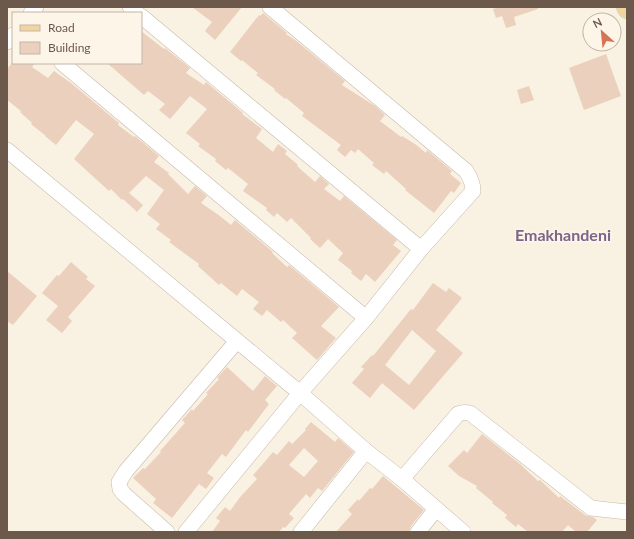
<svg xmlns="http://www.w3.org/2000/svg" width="634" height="539" viewBox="0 0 634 539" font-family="Lato,sans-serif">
  <rect width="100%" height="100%" fill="#f9f1e2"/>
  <g fill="#ebd0bd" fill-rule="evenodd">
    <path d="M192,7H242L215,40L205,31L212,22Z"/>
    <path d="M499,7H538V9L514,17L516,25L506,28L502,16L496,18L493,9Z"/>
    <path d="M263,13L287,33L286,34L295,40L345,81L342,85L375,106L385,115L380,121L401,137L402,136L415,144L426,153L427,150L452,171L450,174L461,183L454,193L451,191L434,213L405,190L406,189L386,171L384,174L372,165L374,163L358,149L355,153L351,150L345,157L337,150L341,145L302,116L304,113L286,98L285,99L274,90L275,89L256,75L258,73L242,60L241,61L230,52L259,15L260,16Z"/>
    <path d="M141,31L164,49L165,48L190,68L186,73L204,85L206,82L243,113L242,114L262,129L256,138L273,152L278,144L287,151L285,154L298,165L297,166L315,182L320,176L329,184L324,189L340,201L344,196L397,240L393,245L401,251L375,282L366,274L361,281L351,273L352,271L338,260L343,253L328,239L320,248L310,239L311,238L291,218L287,222L277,213L274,217L266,210L267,208L243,191L248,184L228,168L226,170L215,161L216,159L198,146L200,144L186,133L207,109L190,96L170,119L159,110L165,104L148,91L144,95L107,63H141Z"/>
    <path d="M606,54L621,96L584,110L569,68Z"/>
    <path d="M12,63H35L32,67L48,78L54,71L71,83L119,123L118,125L134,137L135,136L159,156L154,162L169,173L168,174L188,194L195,186L207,196L201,203L220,216L231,225L235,220L273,252L272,253L287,267L289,265L339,307L321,326L336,338L317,360L292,338L297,333L283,320L281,322L267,310L262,316L253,309L259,302L242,289L237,296L221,283L219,285L198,266L199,264L169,242L171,240L156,229L160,224L147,214L164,190L146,176L129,193L143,205L137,212L123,199L122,200L111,189L109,191L74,159L94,134L76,120L56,145L45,136H46L31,124L32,123L20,112L21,111L7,100V69Z"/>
    <path d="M529,86L534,100L521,104L517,90Z"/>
    <path d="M71,262L88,277L86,279L95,286L68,317L72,321L62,333L46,320L58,306L42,293L57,275L59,276Z"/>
    <path d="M7,271L37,296L13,325L7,321Z"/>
    <path d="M433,283L446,292L449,288L462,298L436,330L463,353L414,410L382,383L370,398L352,383L364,369L361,367L372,355L373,356L411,309L413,310ZM412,330L436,351L409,385L385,365Z"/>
    <path d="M227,367L253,391L265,376L277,386L265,400L269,404L248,432L246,430L226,457L222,454L207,473L214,478L206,489L199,484L172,518L153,503L156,499L133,478L143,468L145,469L161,452L160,451L185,423L182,420L192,409L193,411L208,394L206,393L219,379L217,378Z"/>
    <path d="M311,422L335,442L338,438L354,452L322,491L318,488L310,498L306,494L289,514L294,518L285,528L283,527L279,532H212L220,521L216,518L225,507L230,511L241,496L257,479L253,475L262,465L273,452L277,455L289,441L292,444L306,430L305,429ZM304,448L318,461L304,477L289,465Z"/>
    <path d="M482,434L520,464L538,481L540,480L559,498L560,496L585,515L593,517L597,520L587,532H576L568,525L562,532H528L518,524L516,527L505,518L507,515L492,503L493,502L476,488L477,486L459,476L448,466L464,450L467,453Z"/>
    <path d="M383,476L424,510L411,526L409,532H336L352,514L348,510L358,499L359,501L370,488L372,489Z"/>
  </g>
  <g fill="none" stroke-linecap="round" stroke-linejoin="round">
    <g stroke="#c8b8ab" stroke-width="16">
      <g id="minor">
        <path d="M130,7L137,13"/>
        <path d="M31,13L36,7"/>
        <path d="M141,16L421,249"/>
        <path d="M7,42L13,35"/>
        <path d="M62,63L366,318"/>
        <path d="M7,150L300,393L366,451L402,479L463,532"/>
        <path d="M402,479L458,414C462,412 465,412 470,413L591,508L627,512"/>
        <path d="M167,532L124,494L120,489L119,482L126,471L237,341"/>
        <path d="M186,532L300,393L366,318L421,249L473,191C473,184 470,177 466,171L270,7"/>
        <path d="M301,532L366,451"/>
        <path d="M418,532L436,509"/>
      </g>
    </g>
    <g stroke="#d6d0cd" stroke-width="20">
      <path id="major" d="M626,7L627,9"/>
    </g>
    <use href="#minor" stroke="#fff" stroke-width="15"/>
    <use href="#major" stroke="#f1d5a1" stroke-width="19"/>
  </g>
  <g text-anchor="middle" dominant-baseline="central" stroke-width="3.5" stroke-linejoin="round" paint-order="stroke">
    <g font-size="16" font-weight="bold" fill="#7d648a" stroke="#fdf5e7">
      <text x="563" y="234">Emakhandeni</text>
    </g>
  </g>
  <rect width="634" height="539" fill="none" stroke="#6d584c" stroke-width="16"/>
  <rect x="12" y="12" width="130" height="52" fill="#fdf5e7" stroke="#c3b6a9"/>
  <rect x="20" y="25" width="20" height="6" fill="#f1d5a1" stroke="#c3b6a9"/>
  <text x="48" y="32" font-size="12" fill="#6d584c">Road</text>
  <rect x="20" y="42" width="20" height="12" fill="#ebd0bd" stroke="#c3b6a9"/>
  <text x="48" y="52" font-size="12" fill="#6d584c">Building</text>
  <g transform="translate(602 32) rotate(333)"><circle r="19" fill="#fdf5e7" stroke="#c3b6a9"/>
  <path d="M0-3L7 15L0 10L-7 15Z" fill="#d67454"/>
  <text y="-6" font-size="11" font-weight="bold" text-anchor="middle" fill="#6d584c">N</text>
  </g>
</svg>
